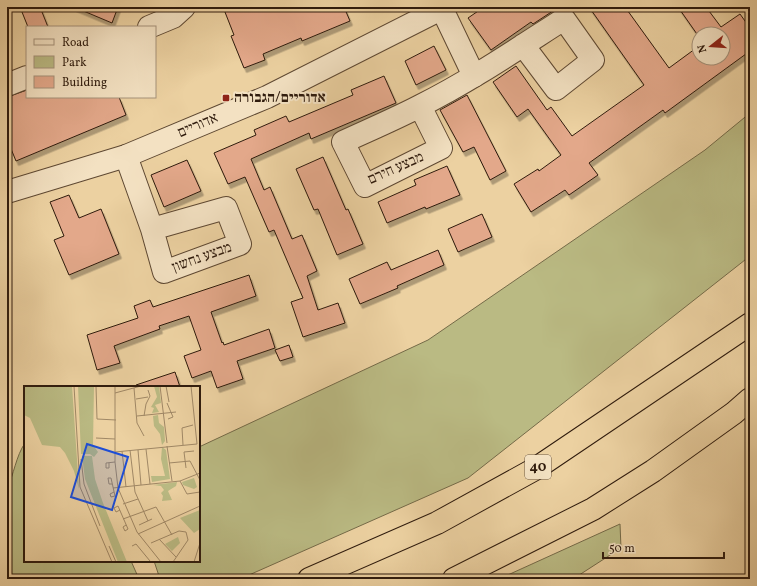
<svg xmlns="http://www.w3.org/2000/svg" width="757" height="586" viewBox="0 0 757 586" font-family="Vollkorn,'Frank Ruhl Libre',serif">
  <defs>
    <filter id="shadow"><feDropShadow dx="2.5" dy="4.5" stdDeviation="0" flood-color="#0004"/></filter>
  </defs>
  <rect width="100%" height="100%" fill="#ecd1a1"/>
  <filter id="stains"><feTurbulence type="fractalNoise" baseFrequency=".005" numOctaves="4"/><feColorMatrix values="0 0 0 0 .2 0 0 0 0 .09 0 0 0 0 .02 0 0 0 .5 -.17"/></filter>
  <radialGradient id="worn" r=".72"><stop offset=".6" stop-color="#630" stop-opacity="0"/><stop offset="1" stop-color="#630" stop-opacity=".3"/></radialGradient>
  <g fill="#baba83" stroke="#746a48">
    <path d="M750,113V256L468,478L240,579H160L154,561H199V447L428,340L705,150Z"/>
    <path d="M25,443V561H131L139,579H7V489C14,474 16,456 25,443Z"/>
    <path d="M620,524L621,548L573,579H499Z"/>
  </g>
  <g fill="#e3a88a" stroke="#2f1b0d" filter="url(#shadow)">
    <path d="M20,7H40L48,27H28Z"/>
    <path d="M74,7H118L112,23Z"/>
    <path d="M223,7H344L350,21L302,41L301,38L263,54L265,60L244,68L231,36L234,35Z"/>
    <path d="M484,7H559L533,24L531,22L491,50L468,18Z"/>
    <path d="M589,7H625L669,68L699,46V58H723V34H699V37L678,7H706L721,27L740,14L750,28V51L665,113L663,110L589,163L598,175L569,195L565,190L531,212L514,184L538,169L539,171L561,155L528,109L517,117L493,82L516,66L547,110L551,107L572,136L644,85Z"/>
    <path d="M434,46L446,70L416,85L405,61Z"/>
    <path d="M384,76L396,103L311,139L309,133L251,159L264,190L270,187L292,239L302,235L317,271L307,276L318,310L338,303L345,323L303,337L291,302L303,298L274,230L269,232L245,177L228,184L214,153L256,135L254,130L286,116L289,122L353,95L351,90Z"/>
    <path d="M27,90V97H119L126,115L16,161L7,139V97Z"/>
    <path d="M467,95L506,171L490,180L474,147L463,152L440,110Z"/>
    <path d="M323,157L346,210L348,209L363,244L337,255L318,209L314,210L296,169Z"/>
    <path d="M187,160L201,191L164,207L151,175Z"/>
    <path d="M447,166L460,195L426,209L425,207L387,223L378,202L416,185L414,180Z"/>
    <path d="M69,195L79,218L101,209L119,254L69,275L54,240L64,236L50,202Z"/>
    <path d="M482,214L492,237L458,252L448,229Z"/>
    <path d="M438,250L444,265L397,286L398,288L360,304L349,279L387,262L391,270Z"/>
    <path d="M249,275L256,296L211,312L222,343L223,342L224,345L269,329L275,348L237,361L243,379L217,388L211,371L192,378L184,356L201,350L189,316L159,326L160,329L114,346L120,363L97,370L87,335L138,318L134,306L150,300L153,307Z"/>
    <path d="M289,345L293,357L280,361L275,350Z"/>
    <path d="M175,372L180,387H136V385Z"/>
  </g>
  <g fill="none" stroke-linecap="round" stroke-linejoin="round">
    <g stroke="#5e4832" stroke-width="24">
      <g id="minor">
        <path d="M441,7L474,76"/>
        <path d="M149,27L173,17L184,7"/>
        <path d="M7,85L27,77"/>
        <path d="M420,106L441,148L365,186L343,142C369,130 395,119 420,106C470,81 517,49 564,19L593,60L556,89L523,45"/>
        <path d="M126,156L152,229L164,272L240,244L226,208L152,229"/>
        <path d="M7,192L126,156L267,97L445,7"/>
      </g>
    </g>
    <g stroke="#2f1b0d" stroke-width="24">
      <g id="highway">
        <path d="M309,579L437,523L535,469L750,324"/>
        <path d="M454,579L593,509L653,471L734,413L750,399"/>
      </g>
    </g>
    <use href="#minor" stroke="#f3e1c2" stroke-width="22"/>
    <use href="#highway" stroke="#ecd1a1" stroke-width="22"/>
  </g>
  <rect fill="#8f2418" stroke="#f3e1c2" stroke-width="1.5" x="222" y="94" width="8" height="8" rx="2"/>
  <g text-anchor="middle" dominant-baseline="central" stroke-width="4" stroke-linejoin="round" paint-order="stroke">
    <rect fill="#f3e1c2" stroke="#6a5643" stroke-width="1" x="525" y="455" width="26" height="24" rx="3"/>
    <g font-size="14" font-weight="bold" fill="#2f1b0d">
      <text x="538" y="467">40</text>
    </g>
    <g font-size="15" font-weight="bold" fill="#2f1b0d" stroke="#f3e1c2" text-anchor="start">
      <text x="234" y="98">אדוריים/הגבורה</text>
    </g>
    <g font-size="15" fill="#2f1b0d" stroke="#f3e1c2">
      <text transform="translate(198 126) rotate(-23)">אדוריים</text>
      <text transform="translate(396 169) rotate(-24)">מבצע חירם</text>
      <text transform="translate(202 258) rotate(-20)">מבצע נחשון</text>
    </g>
  </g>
  <g transform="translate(24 386)">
    <rect width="176" height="176" fill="#ecd1a1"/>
    <path d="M0,0H48L55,103L50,85L41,67L36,61L18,59L6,32L0,29ZM54,0H70L69,59L74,66L70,71L66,68H57ZM130,0H135L137,17L131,19L135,26L128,27L130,22L127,21L133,11ZM134,29L135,37L140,41L141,55L138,59L136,48L130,40L129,30ZM138,61L142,64L146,93L128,96L127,90H141L137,73ZM58,70H68L71,93L79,117L103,176H94L61,93ZM170,92L173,101L170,103L159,99L158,96ZM153,96L152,100L144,105L148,114L138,115L139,110L137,107L140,104L137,100L129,99ZM176,124V143L170,147L156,132ZM154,151L156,157L148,165L141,158Z" fill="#baba83"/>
    <path fill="none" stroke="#a08866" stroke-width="1" d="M50,0L56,101L88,176M72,0L73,33L92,34M91,0V76L94,102L113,146L137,176M136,0L143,57M142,0L145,16M167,0L173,58M110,2L113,37L120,50M91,7L117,0M112,13L124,11M143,17L149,31L144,33M122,18L126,10L124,4M113,30L152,26M120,30L122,18M72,52L91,53M159,59L158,42L169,39M143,60L148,95M122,63L126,98M106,64L111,106L124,135M114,64L117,99M98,65L102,101M91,66L173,58M57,73L60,98L76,140M85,77V82H82V77L91,76M145,77L166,75L176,94M162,82L160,66L170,65M87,92L91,110L87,111L86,108L90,106M87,92H84L85,98H88M156,95L163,108L176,106M89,102L156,95L176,87M99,118L114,113M96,124L92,126L90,122L94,120L104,143L101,145L99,141L102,139M99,133L132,121L148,149M115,139L128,133M114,148L176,120M135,153L152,171M127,157L155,145L162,146L164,154L149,176M85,160L92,176M108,160L112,158L126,175M170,176L176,157"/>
    <path fill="#1d4ed8" fill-opacity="0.15" stroke="#1d4ed8" stroke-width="2" d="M63,58L104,71L88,124L47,111Z"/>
    <rect width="176" height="176" fill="none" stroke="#2f1b0d" stroke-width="2"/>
  </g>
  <rect width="757" height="586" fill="none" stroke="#ecd1a1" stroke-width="24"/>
  <rect x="8" y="8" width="741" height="570" fill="none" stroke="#2f1b0d" stroke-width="2"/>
  <rect x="12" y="12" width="733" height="562" fill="none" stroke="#2f1b0d"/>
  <rect x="26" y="26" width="130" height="72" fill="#f3e1c2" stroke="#a5927a"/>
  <rect x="34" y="39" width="20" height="6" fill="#f3e1c2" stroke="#a5927a"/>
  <text x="62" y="46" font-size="12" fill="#2f1b0d">Road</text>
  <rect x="34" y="56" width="20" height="12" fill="#baba83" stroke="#a5927a"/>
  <text x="62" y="66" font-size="12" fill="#2f1b0d">Park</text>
  <rect x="34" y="76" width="20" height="12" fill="#e3a88a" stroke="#a5927a"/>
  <text x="62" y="86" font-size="12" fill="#2f1b0d">Building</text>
  <g transform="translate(711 46) rotate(253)"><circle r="19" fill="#f3e1c2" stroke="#a5927a"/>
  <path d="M0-3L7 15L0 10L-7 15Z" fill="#8f2418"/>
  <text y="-6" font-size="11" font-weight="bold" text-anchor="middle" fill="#2f1b0d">N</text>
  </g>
  <path d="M603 552v6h121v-6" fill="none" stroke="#2f1b0d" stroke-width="2"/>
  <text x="609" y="552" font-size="12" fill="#2f1b0d" stroke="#f3e1c2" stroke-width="3" paint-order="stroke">50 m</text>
  <rect width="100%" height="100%" filter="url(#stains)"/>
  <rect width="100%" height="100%" fill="url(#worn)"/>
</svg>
